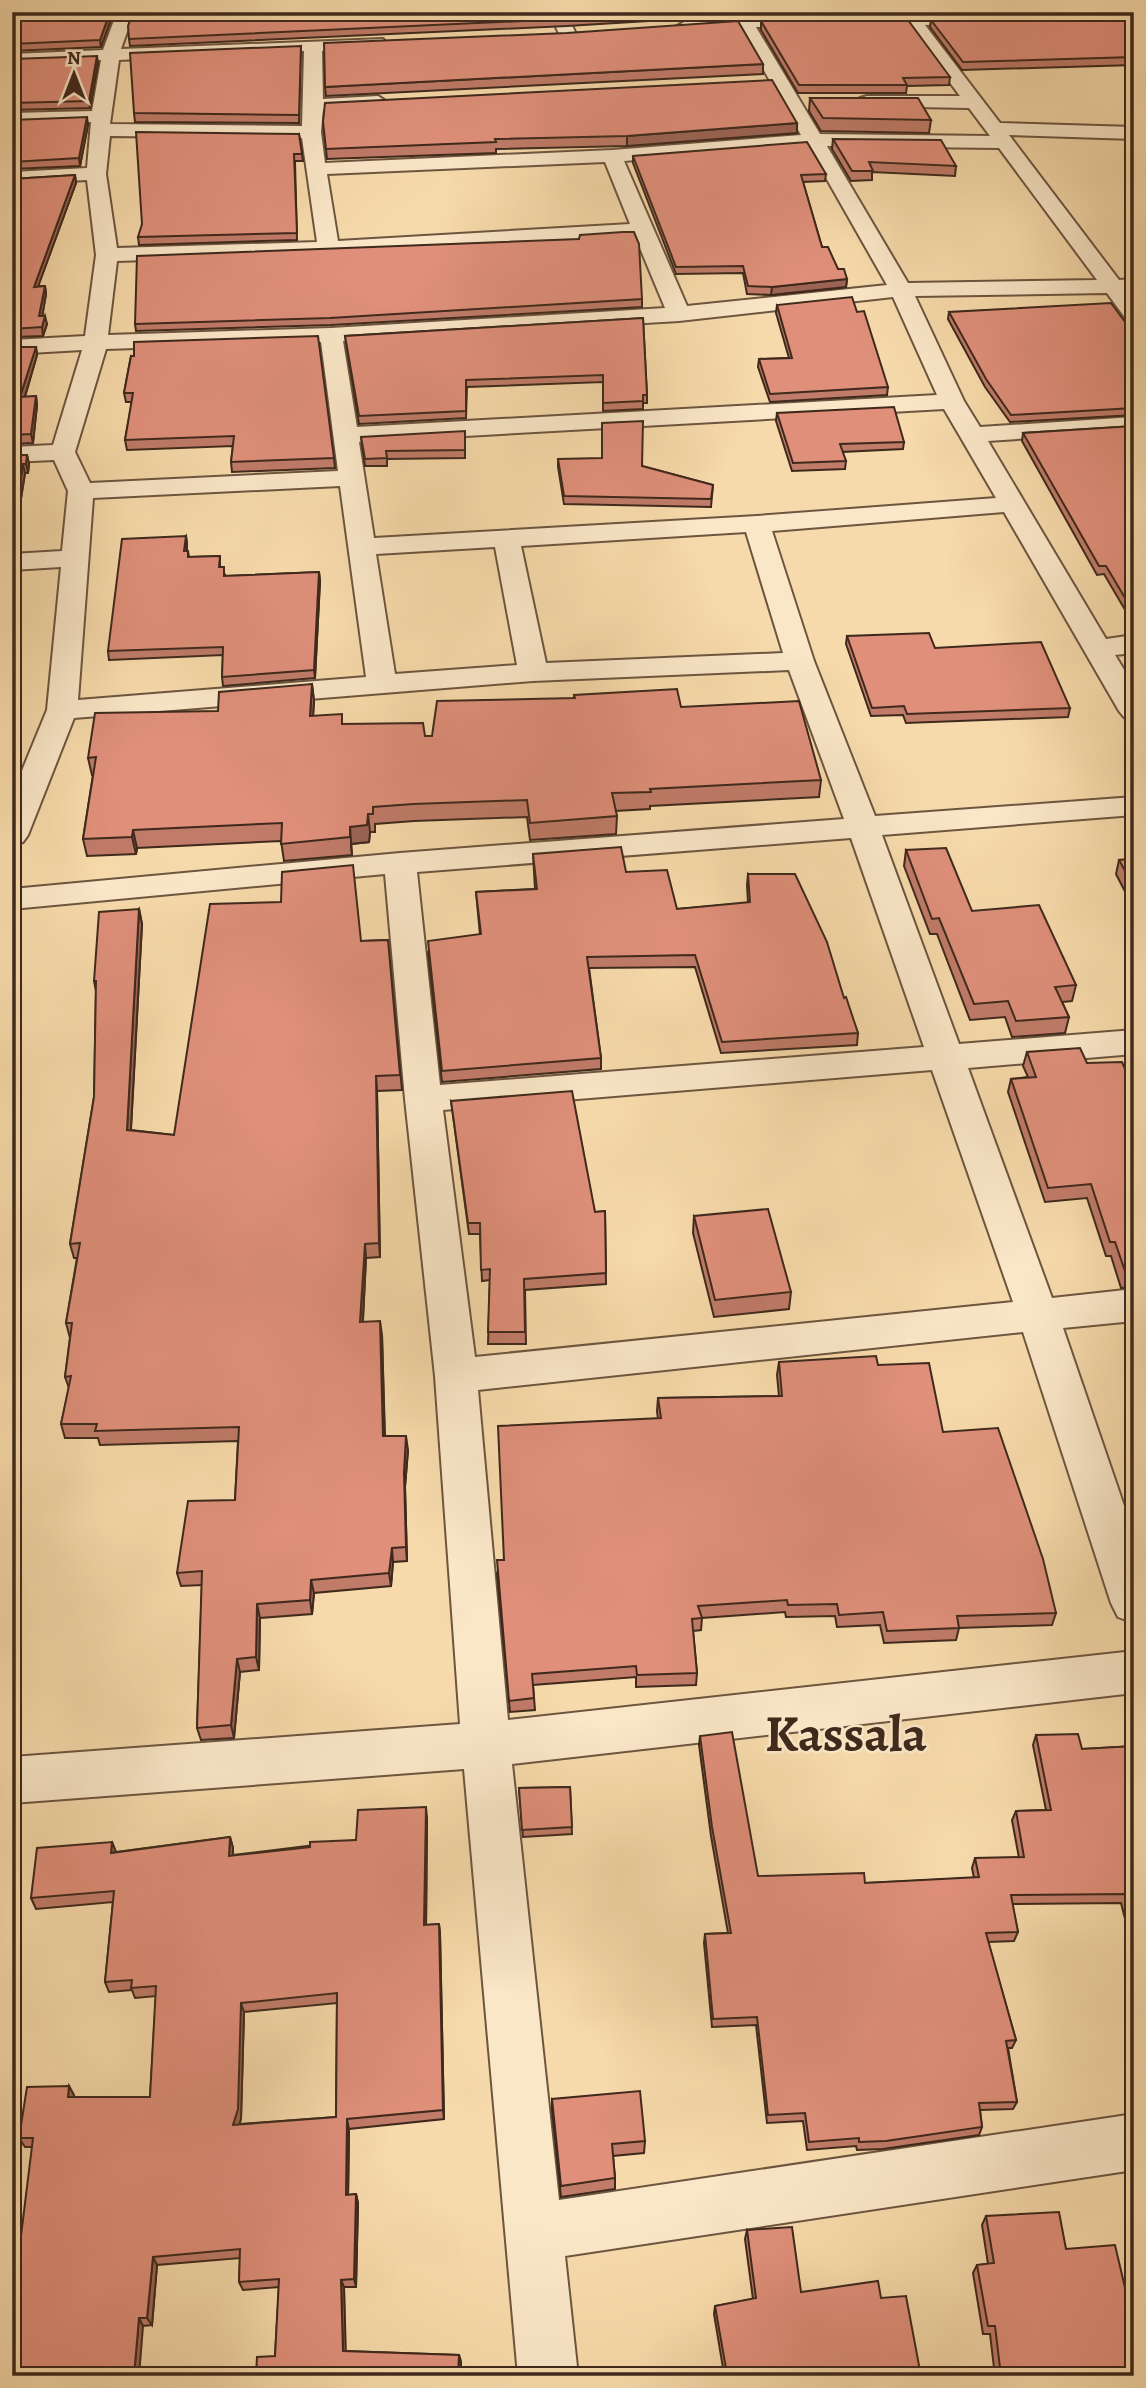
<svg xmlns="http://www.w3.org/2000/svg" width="1146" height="2388" viewBox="0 0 1146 2388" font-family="Alegreya,serif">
  <rect width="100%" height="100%" fill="#f7daab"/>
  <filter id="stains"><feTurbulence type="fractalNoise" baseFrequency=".00286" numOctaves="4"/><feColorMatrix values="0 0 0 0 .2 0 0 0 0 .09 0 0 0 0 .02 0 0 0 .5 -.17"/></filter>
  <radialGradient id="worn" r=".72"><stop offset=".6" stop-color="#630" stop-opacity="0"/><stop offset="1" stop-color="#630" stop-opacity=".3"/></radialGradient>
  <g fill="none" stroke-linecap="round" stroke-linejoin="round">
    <g stroke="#6d5540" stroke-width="4">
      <g id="minor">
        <path d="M117,12H134L121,49L383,39L386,43L377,48L322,51L323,99L378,96L387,102L378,108L323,110L321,132L325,163L612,150L801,135L739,27L686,31L677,26L686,21L734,18L731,12H748L750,17L1102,12L1094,17L925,25L1000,123L1134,127V139L1009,135L1119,280L1134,279V293H1129L1134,299V321L1126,319L1107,293L915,296L964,401L980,427L1134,417V431L988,441L1106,639L1134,635V653L1115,655L1134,686V720L1124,717L1119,711L1004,512L772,531L814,661L875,816L1134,797V815L882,835L959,1044L1134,1030V1054L968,1068L1052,1298L1134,1289V1321L1063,1328L1134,1535V1623L1118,1617L1111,1603L1023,1332L478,1390L508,1720L1134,1651V1693L512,1764L559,2200L1134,2114V2170L565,2256L578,2376H518L464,1769L12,1803V1757L460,1724L435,1376L405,1099L385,874L12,909V889L400,853L844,819L789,670L533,681L74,718L28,835L23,842L12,845V795L47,710L61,567L12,570V554L62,551L68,491L54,460L12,462V447L53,445L82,350L12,354V340L85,336L96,255L87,180L12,184V172L87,168L91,122L12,125V113L92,111L101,60L12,64V54L103,50ZM908,26L960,96H867L860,98L858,102L860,106L969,108L990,136L820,134L756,27ZM304,51L302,126L110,124L119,60ZM110,136L302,138L317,242L117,248L106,174ZM808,146L887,285L687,306L624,161ZM827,146L999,148L1097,280L908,283ZM605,162L630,224L338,241L327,174ZM635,236L665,308L331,328L108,335L117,261L328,254ZM893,297L937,395L357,427L343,341L679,321ZM321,342L338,471L90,483L75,452L106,349ZM944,409L996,498L757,516L374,538L359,442ZM340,486L366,677L78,700L93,498ZM746,532L783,653L546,663L521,546ZM495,547L517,665L395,674L376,554ZM851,838L924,1047L440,1085L417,872ZM932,1070L1013,1302L475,1357L443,1110Z"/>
        <path d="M549,12H566L576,34L573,38H561Z"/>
      </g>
    </g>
    <use href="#minor" fill="#fae7c8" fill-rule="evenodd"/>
  </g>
  <g fill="#c07b69" stroke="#3f291c" stroke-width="2" fill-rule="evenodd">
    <path d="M12,12L110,22L101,47L12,51Z"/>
    <path d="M133,12H730V16L567,26L130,46L129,39Z"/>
    <path d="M750,12H933L752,14Z"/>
    <path d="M1134,12V65L962,70L930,27L931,20Z"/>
    <path d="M761,21L950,77L949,85L907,86L906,93H798L761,30Z"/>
    <path d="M301,46L299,123L135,122L134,113Z"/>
    <path d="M12,59L98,63L90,108L12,110Z"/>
    <path d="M763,64V74L326,96L325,87Z"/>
    <path d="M810,98L931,120L929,133L821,131L809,111Z"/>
    <path d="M12,120L88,125L80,166L12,169Z"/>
    <path d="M323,122L797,123V133L627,146L496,149V153L327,159Z"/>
    <path d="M299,134L303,161H295L297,240L139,245L138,237Z"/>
    <path d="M833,139L956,166L955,176L872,172V180L851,181L832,149Z"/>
    <path d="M633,156L826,174L825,181L803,182L822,247L838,269L847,279L846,287L771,295L747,294L743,273L676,274L633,163Z"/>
    <path d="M75,175L76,183L38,286H45L46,294L42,316L47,324L43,336L12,337V179Z"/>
    <path d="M579,239L642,299V307L331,325L136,331L135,324Z"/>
    <path d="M777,305L888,387L887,395L770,402L758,367L759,359L789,358L776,313Z"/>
    <path d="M949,312L1134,334V415L1010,422L985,387L948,319Z"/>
    <path d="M643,318L647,395V403H643V409L603,411V382L467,387L466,418L359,424L345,336Z"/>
    <path d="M12,347H36L37,355L25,397L36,396L37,405L33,443L12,444Z"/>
    <path d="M131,356L334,458L335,468L232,472L231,462L233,446L127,450L125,440L132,402H126L124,393Z"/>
    <path d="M777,413L904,442L903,449L842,452L846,461L845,469L792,471L776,421Z"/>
    <path d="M1134,426V625L1104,574L1097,575L1022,441L1023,433Z"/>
    <path d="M361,437L465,439V458L387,459V466H365Z"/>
    <path d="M12,455H27L29,464L28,473H25L20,505H12Z"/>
    <path d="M558,459L642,466L713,485L711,507L564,504L558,467Z"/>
    <path d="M186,536L187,544V551H188L189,557L220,556V567L226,576L319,572L320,581L315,678L223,686L222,677L223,655L109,660L108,651Z"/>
    <path d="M847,636L935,648L1070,708L1068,717L906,723L903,715L871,716L846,644Z"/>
    <path d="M312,684L314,701L313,716L343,724L425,736H432L574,698V695L681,707L821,780L819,797L650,806V809L615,811L617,816L616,834L530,840L527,817L414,821L375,824V832H370L369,842L351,844L352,855L284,861L281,841L137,848L136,854L87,856L83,839L93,775H92L88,758L218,711Z"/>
    <path d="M906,850L972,911L1076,985L1072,1001L1062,1002L1069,1017L1065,1033L1012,1037L1005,1017L970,1020L937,934H930L904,866Z"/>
    <path d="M533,854L626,872L677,909L748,903L747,885L748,874L844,998L858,1033L857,1045L721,1053L695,967L589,968L601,1058V1069L442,1082L428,952L480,935L476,892L535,889Z"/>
    <path d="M1134,859V909L1116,874L1119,860Z"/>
    <path d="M139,909L142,924L131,1130L174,1135L361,941L388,940L402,1090L377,1091L380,1257L366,1258L363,1321L382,1335L385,1436L408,1450L405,1487L407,1561L393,1562L391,1586L314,1593L312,1614L260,1618L259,1670L240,1672L234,1738L201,1740L197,1728L202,1585L181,1586L177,1573L235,1500L238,1441L100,1445L98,1438H65L61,1424L69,1388L65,1377L70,1338L66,1323L77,1258H74L70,1244L94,1097L96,991L94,981Z"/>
    <path d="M1027,1052L1087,1063L1134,1090V1287L1121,1288L1111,1256H1106L1087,1198L1045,1202L1008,1092L1011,1079L1028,1077L1023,1066Z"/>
    <path d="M451,1101L595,1212L605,1211L606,1284L525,1290L526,1344H488L490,1280L482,1281L480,1234H469Z"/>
    <path d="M694,1216L791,1292L789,1309L714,1317L693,1233Z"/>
    <path d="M779,1362L878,1365L943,1432L1056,1613L1052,1625L959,1628L956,1640L884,1643L880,1625L837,1627L835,1616L786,1617L785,1612L702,1618L701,1630L693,1631L697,1673L696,1685L636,1687V1677L533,1685L535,1710L510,1712L497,1573L504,1560L658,1419L657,1411L658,1398L779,1396L777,1375Z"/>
    <path d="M1036,1735L1082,1749L1134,1746V1954L1121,1903L1012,1904L1018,1932L1014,1941L988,1942L1016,2040L1012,2048H1008L1017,2102L1013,2109L980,2110L982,2127L979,2135L883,2149L857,2150L856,2146L807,2150L803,2121L767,2123L756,2025L712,2027L704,1943L705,1934L728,1933L711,1836L699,1745L700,1736L758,1876L865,1883L974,1878L972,1868L975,1858H1019L1012,1820L1016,1811L1046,1810L1033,1745Z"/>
    <path d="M570,1787L572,1834L523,1837L519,1788Z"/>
    <path d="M427,1818L426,1925L439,1924L440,1934L444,2119L349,2129L348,2195L356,2194L358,2203L356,2287H344L345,2351L459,2355L461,2362L460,2376H256L275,2356L279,2287L243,2290L239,2282L240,2258L157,2265L152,2325L143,2326L32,2147H25L19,2138L69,2086L74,2097H150L156,1996L135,1998L132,1990L109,1992L105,1982L113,1902L36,1909L31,1898L112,1842L116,1852L230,1837L233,1848V1855L356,1840ZM337,2003L336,2117L239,2124L241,2119L244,2012Z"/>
    <path d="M552,2099L645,2141L644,2153L613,2156L615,2178V2189L561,2197L552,2111Z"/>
    <path d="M986,2216L1066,2249L1134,2376H995L990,2334H983L973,2273L977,2265L988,2264L982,2225Z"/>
    <path d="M747,2230L801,2292L881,2298L921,2376L724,2374L714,2314L715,2306L753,2299L745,2239Z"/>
  </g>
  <g fill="#9c6455" stroke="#3f291c" stroke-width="2">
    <path d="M110,12H113L110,22L101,47L100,40Z"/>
    <path d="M97,56L98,63L90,108L89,101Z"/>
    <path d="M87,117L88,125L80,166L79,158Z"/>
    <path d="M797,123V133L627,146V136Z"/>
    <path d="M75,175L76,183L35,295L34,287Z"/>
    <path d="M847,279L846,287L771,295L772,287Z"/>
    <path d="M45,286L46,294L41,324L39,316Z"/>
    <path d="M45,316L47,324L43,336L42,327Z"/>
    <path d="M36,347L37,355L22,406L20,397Z"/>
    <path d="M36,396L37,405L33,443L31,434Z"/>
    <path d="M27,455L29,464L28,473L26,464Z"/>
    <path d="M23,464L25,473L20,505L18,496Z"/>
    <path d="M186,536L187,544L186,559L184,551Z"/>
    <path d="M319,572L320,581L315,678L314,670Z"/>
    <path d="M312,684L314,701L312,733L310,716Z"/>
    <path d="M368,814L370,832L369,842L351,844L352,855L350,827Z"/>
    <path d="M133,830L137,848L136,854L132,837Z"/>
    <path d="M139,909L142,924L130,1144L127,1130Z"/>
    <path d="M376,1076L377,1091L380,1257L379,1243Z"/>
    <path d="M365,1244L366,1258L362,1336L360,1322Z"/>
    <path d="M380,1321L382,1335L385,1450L383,1436Z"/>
    <path d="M406,1436L408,1450L405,1487L407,1561L406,1547L404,1473Z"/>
    <path d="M392,1548L393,1562L391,1586L389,1573Z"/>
    <path d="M311,1580L314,1593L312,1614L310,1600Z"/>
    <path d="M257,1604L260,1618L259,1670L256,1657Z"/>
    <path d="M237,1659L240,1672L234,1738L231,1725Z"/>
    <path d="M426,1807L427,1818L426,1935L424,1925Z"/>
    <path d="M230,1837L233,1848L232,1867L229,1856Z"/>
    <path d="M112,1842L116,1852L111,1853Z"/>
    <path d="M439,1924L440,1934L444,2119L443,2110Z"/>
    <path d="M241,2003L244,2012L241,2119L236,2134L233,2125Z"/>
    <path d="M69,2086L74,2095L73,2106L68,2097Z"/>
    <path d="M347,2119L349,2129L348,2204L346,2195Z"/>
    <path d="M356,2194L358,2203L356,2287L354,2279Z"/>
    <path d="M153,2257L157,2265L152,2325L147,2318Z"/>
    <path d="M341,2280L344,2287L346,2358L343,2351Z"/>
    <path d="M139,2318L143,2326L139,2376H134Z"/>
    <path d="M459,2355L461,2362L460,2376H458Z"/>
  </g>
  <g fill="#df8f7a" stroke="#3f291c" stroke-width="2" fill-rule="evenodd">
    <path d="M12,12H110L100,40L12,44Z"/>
    <path d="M133,12H675L567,19L129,39L128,26Z"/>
    <path d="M1134,12V57L963,62L931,20L1096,12Z"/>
    <path d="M908,20L950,77L903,78L907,85H799L761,21Z"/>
    <path d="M738,21L763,64L325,87L324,43L567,33Z"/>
    <path d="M301,46L299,115L134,113L130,53Z"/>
    <path d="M97,56L89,101L12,103V59Z"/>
    <path d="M772,80L797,123L627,136L495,139L496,142L326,149L323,122L325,103Z"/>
    <path d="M810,98H918L931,120L823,118Z"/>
    <path d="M87,117L79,158L12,162V120Z"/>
    <path d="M136,132L299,134L302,154H294L297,233L138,237L142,224Z"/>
    <path d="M833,139L941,140L956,166L869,162L873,171H852Z"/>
    <path d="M807,142L826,174L801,175L822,247H828L838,269H844L847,279L772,287L748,286L743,266L676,267L633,156Z"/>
    <path d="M75,175L34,287L45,286L39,316H45L42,327L12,329V179Z"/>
    <path d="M623,232H634L639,244L642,299L330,318L135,324L137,256L579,239L580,235Z"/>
    <path d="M852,297L857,312L864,311L888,387L770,394L759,359L792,358L777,305Z"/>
    <path d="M1111,303L1134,334V408L1011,415L986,379L949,312Z"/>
    <path d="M643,318L647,395H643V401L603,403V375L466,380V411L359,416L345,336Z"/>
    <path d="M318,336L334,458L231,462L234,436L125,440L133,393H124L131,356H134V342Z"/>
    <path d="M12,347H36L20,397L36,396L31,434L12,435Z"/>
    <path d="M894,407L904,442L840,444L846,461L793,463L777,413Z"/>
    <path d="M643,421L642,466L713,485L711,499L564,496L558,459L602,458V423Z"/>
    <path d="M1134,426V613L1106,566H1099L1023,433Z"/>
    <path d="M465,431V450L386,451L387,458L365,459L361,437Z"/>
    <path d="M12,455H27L26,464H23L18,496H12Z"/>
    <path d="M186,536L184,551H188V557L220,556L219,567H224V576L319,572L314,670L222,677L223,647L108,651L122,539Z"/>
    <path d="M929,633L935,648L1041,642L1070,708L907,714L904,706L872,708L847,636Z"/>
    <path d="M312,684L310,716L342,714V724L423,723L425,736H432L437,701L575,698L574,695L677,689L681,707L799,701L821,780L650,789L651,792L612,793L617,816L530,823L527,800L413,804L373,807V814H368L367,825L350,827V837L281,844L282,823L133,830L132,837L83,839L96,757L88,758L95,713L218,711L219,692Z"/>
    <path d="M621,847L626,872L667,870L677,909L750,902L748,874H795L827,942L844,998L846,997L858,1033L722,1042L695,955L587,957L601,1058L442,1071L428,941L481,934L476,892L537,889L533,854Z"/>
    <path d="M946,848L972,911L1039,905L1076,985L1055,987L1069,1017L1016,1021L1008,1001L974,1004L939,918L932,919L906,850Z"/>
    <path d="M1134,859V887L1119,860Z"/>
    <path d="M353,865L361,941L388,940L400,1075L376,1076L379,1243L365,1244L360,1322L380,1321L383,1436H406L404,1473L406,1547L392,1548L389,1573L311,1580L310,1600L257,1604L256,1657L237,1659L231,1725L197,1728L202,1571L177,1573L188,1501L235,1500L239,1427L95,1431L97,1424H61L71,1376L65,1377L72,1323H66L80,1243L70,1244L94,1097L96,981H94L99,912L139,909L127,1130L174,1135L210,904L281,902L282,872Z"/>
    <path d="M1080,1048L1087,1063L1122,1062L1134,1090V1274H1126L1115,1242H1110L1091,1184L1048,1188L1011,1079L1036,1077L1027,1052Z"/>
    <path d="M572,1091L595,1212L605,1211L606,1273L524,1279L525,1332H488L490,1269L481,1270L480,1223H468L451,1101Z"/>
    <path d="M768,1209L791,1292L715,1300L694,1216Z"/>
    <path d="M876,1356L878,1365L929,1363L943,1432L998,1428L1043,1559L1056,1613L957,1616L959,1628L887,1631L883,1612L839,1615L837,1604L788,1605L787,1600L698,1606L702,1618L692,1619L697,1673L637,1675L636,1666L532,1674L534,1698L509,1701L497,1560H504L498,1426L661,1418L658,1398L782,1396L779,1362Z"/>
    <path d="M732,1732L758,1876L864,1873L865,1883L979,1877L975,1858L1024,1857L1016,1811L1051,1810L1036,1735L1078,1734L1082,1749L1134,1746V1927L1126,1894L1011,1895L1018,1932L986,1933L1016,2040L1006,2041L1017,2102L979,2103L982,2127L886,2141L859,2142V2138L809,2142L805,2113L768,2115L757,2017L713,2019L705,1934L731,1933L712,1827L700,1736Z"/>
    <path d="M570,1787L572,1827L522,1830L519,1788Z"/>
    <path d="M426,1807L424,1925L439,1924L443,2110L347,2119L346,2195L356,2194L354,2279L341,2280L343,2351L459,2355L458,2376H256L257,2357L275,2356L279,2279L239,2282L240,2249L153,2257L147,2318H139L134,2376H12V2309L33,2138H19L27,2087L69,2086L68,2097H150L156,1986L131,1988L132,1980L105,1982L114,1891L31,1898L37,1848L112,1842L111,1853L230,1837L229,1856L310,1847V1842L356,1840L358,1810ZM337,1993L336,2117L233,2125L238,2109L241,2003Z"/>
    <path d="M640,2091L645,2141L612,2144L615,2178L561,2186L552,2099Z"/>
    <path d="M1059,2212L1066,2249L1115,2245L1134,2326V2376H1001L995,2326H988L977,2265L994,2263L986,2216Z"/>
    <path d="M792,2227L801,2292L878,2281L881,2298L906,2296L921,2376H704L727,2374L715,2306L756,2298L747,2230Z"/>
  </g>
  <g text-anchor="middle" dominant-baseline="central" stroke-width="5" stroke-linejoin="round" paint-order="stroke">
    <g font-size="51" font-weight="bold" fill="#3f291c" stroke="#fae7c8">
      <text x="846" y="1734">Kassala</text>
    </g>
  </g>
  <rect width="1146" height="2388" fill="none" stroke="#f7daab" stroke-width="42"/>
  <rect x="14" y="14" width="1118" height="2360" fill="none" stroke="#3f291c" stroke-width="3.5"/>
  <rect x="21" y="21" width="1104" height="2346" fill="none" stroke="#3f291c" stroke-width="2"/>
  <g transform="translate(74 74)" stroke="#fae7c8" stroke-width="5" paint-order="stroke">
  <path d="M0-5L12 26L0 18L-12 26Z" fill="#3f291c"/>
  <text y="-10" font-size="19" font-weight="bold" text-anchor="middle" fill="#3f291c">N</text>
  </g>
  <rect width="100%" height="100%" filter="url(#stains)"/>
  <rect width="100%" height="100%" fill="url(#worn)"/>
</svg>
